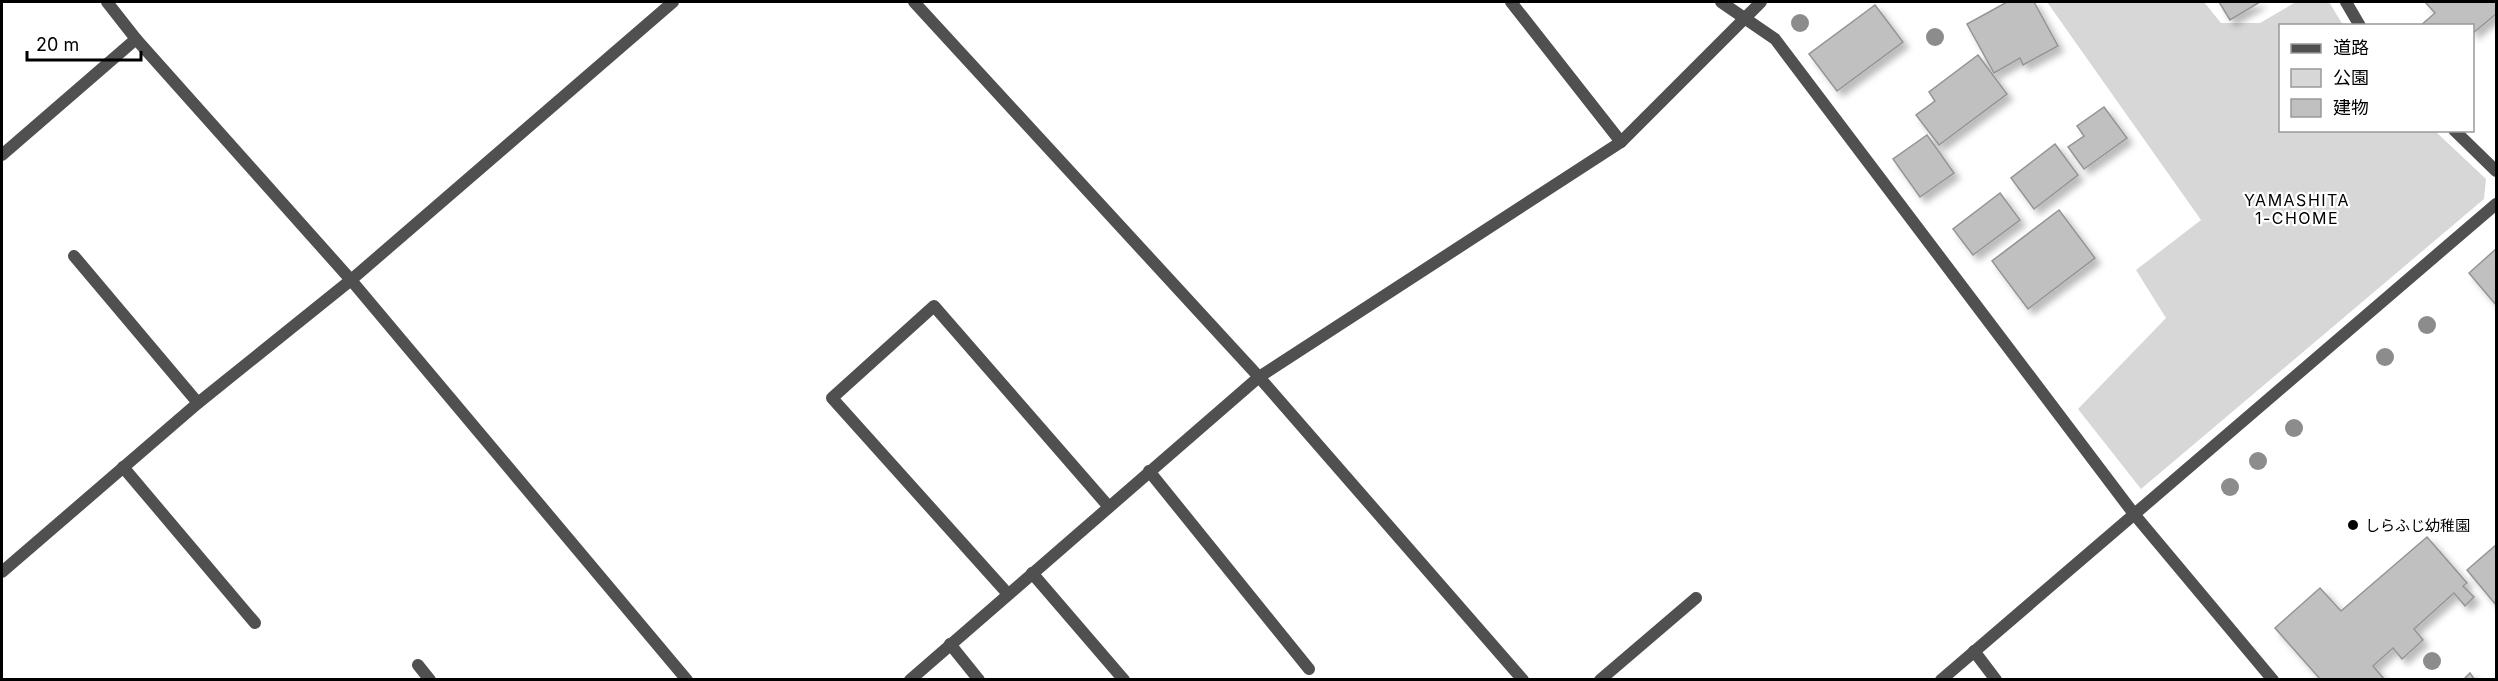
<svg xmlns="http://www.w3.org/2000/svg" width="2498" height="681" viewBox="0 0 2498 681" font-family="Inter,'Noto Sans JP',sans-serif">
  <defs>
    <filter id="shadow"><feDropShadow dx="5.5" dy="5.5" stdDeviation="3" flood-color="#0004"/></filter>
  </defs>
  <rect width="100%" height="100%" fill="#fff"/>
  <path fill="#d7d7d7" d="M2047,2H2204L2221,23H2260L2296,2H2329L2343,25L2280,26V130L2435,131L2486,179L2484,199L2141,489L2078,409L2166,318L2136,270L2201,220Z"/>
  <g fill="#c0c0c0" stroke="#949494" stroke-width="1.5" filter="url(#shadow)">
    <path d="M2007,2H2034L2058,46L2023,65L2020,58L1994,73L1967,24Z"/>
    <path d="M2219,2H2260L2230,20Z"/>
    <path d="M2425,2H2496V14L2472,34V26H2420L2435,13Z"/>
    <path d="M1875,5L1903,42L1837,91L1809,54Z"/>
    <path d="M1978,55L2007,94L1939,145L1916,115L1935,101L1929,92Z"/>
    <path d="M2104,107L2127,138L2084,169L2068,147L2084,136L2077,126Z"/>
    <path d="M1927,135L1954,173L1920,197L1893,159Z"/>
    <path d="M2055,144L2078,175L2034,209L2011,178Z"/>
    <path d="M2000,193L2020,220L1973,255L1953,229Z"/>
    <path d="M2059,210L2095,258L2028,309L1992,261Z"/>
    <path d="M2496,249V305L2469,273Z"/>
    <path d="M2427,537L2467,583L2463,586L2474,597L2465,606L2454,593L2414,629L2423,640L2402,659L2393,648L2373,666L2385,680H2321L2275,628L2320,588L2341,611Z"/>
    <path d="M2496,545V605L2467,570Z"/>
    <path d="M2470,673L2475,680H2463Z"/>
  </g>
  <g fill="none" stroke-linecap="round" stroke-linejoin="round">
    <g stroke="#505050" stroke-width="12">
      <path d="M74,256L198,403"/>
      <path d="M123,467L255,623"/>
      <path d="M1008,594L832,398L934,306L1109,507"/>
      <path d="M418,665L430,680"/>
      <path d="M1600,680L1696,598"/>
    </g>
    <g stroke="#505050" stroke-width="12">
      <path d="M107,2L136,39L351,280L687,680"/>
      <path d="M914,2L1259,377L1523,680"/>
      <path d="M1511,2L1621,142"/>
      <path d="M1721,2L1775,39L2134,514L2273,680"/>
      <path d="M2346,2L2360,26"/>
      <path d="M2454,130L2496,171"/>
      <path d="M2,155L136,39"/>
      <path d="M1149,471L1309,669"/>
      <path d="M2,572L198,403L351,280L673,2"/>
      <path d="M1032,573L1124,680"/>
      <path d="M950,644L979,680"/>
      <path d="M1974,651L1996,680"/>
      <path d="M910,680L1259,377L1621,142L1761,2"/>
      <path d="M1941,680L2496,204"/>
    </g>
  </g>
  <g fill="#8c8c8c">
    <circle cx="1800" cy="23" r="9"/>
    <circle cx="1935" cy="37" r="9"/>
    <circle cx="2427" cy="325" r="9"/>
    <circle cx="2385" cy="357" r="9"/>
    <circle cx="2294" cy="428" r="9"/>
    <circle cx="2258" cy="461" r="9"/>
    <circle cx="2230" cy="487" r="9"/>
    <circle cx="2432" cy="661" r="9"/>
  </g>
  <circle fill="#000" stroke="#fff" stroke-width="2" cx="2353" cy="525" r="6"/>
  <g text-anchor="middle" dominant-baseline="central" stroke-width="4.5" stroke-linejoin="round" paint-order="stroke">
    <g font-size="15" fill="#000" stroke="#fff" text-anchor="start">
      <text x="2365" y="525">しらふじ幼稚園</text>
    </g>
    <g font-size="16" letter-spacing="1.5" fill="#000" stroke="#fff">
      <text x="2297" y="200">YAMASHITA<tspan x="2297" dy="18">1-CHOME</tspan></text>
    </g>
  </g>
  <rect width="2498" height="681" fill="none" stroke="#000000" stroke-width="6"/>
  <rect x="2279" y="24" width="195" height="108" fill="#ffffff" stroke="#999999" stroke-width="1.5"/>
  <rect x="2291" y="44" width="30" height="9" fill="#505050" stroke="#999999" stroke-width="1.5"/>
  <text x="2333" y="54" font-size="18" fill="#000000">道路</text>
  <rect x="2291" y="69" width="30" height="18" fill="#d7d7d7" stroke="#999999" stroke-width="1.5"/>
  <text x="2333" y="84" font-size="18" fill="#000000">公園</text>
  <rect x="2291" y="99" width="30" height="18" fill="#c0c0c0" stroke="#999999" stroke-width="1.5"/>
  <text x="2333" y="114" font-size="18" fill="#000000">建物</text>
  <path d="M27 51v9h114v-9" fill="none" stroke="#000000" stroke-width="3"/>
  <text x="36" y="51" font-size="18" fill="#000000" stroke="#ffffff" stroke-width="4.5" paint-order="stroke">20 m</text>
</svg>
